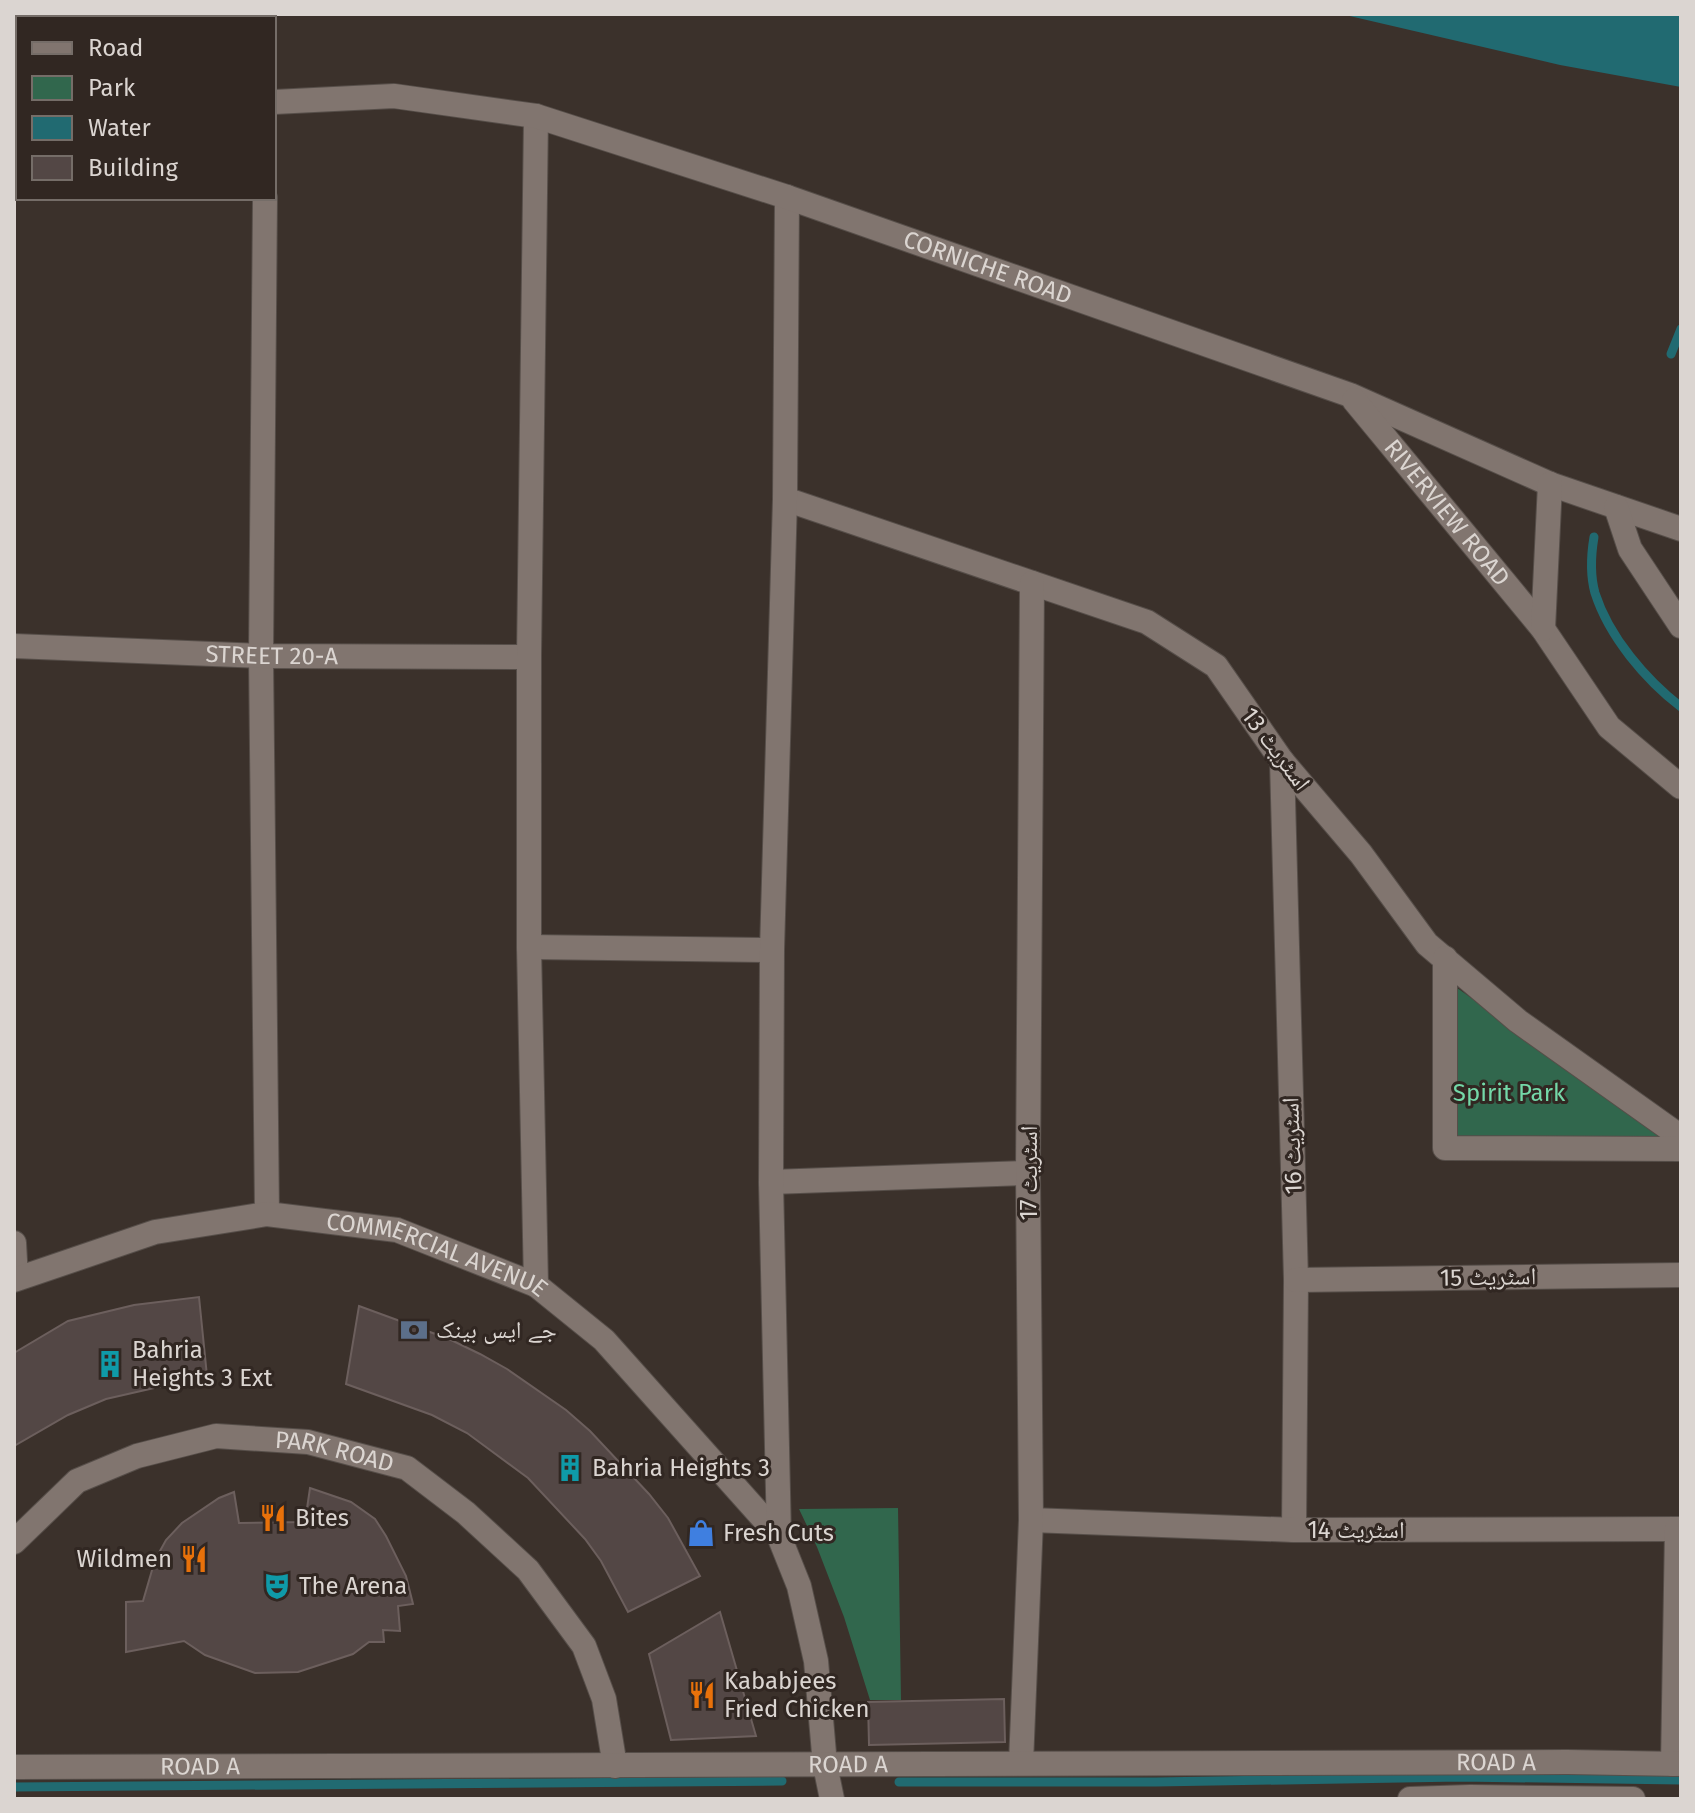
<svg xmlns="http://www.w3.org/2000/svg" width="1695" height="1813" viewBox="0 0 1695 1813" font-family="'Fira Sans','Noto Naskh Arabic',sans-serif">
  <rect width="100%" height="100%" fill="#3b312b"/>
  <g fill="#31674d">
    <path d="M1450,983L1681,1145L1454,1150Z"/>
    <path d="M898,1508L901,1700H870L844,1617L817,1547L799,1509Z"/>
  </g>
  <path fill="#216a71" d="M1341,14H1681V87L1560,65Z"/>
  <g fill="none" stroke-linecap="round" stroke-linejoin="round">
    <g stroke="#216a71" stroke-width="9">
      <path d="M1671,354L1681,329"/>
      <path d="M1594,537C1591,555 1590,575 1595,593C1609,637 1646,680 1681,707"/>
      <path d="M899,1782H1156L1460,1777L1681,1780"/>
      <path d="M14,1787L782,1781"/>
    </g>
  </g>
  <g fill="#534745" stroke="#6c5f5d" stroke-width="2">
    <path d="M199,1297L207,1376L106,1399L68,1415L14,1446V1353L68,1321L134,1305Z"/>
    <path d="M359,1306L449,1339L480,1354L507,1369L566,1410L590,1431L649,1494L668,1518L700,1576L628,1612L601,1561L585,1539L528,1478L467,1433L432,1415L346,1384Z"/>
    <path d="M310,1488L351,1502L375,1519L386,1536L406,1576L413,1604L398,1606L400,1631L383,1630L384,1642H369L353,1654L298,1672L255,1673L205,1655L184,1641L126,1652V1602L143,1601L155,1560L166,1540L182,1523L219,1498L234,1492L239,1523L305,1522Z"/>
    <path d="M720,1612L756,1736L671,1740L649,1654Z"/>
    <path d="M1004,1699L1005,1742L869,1745L868,1702Z"/>
  </g>
  <g fill="none" stroke-linecap="round" stroke-linejoin="round">
    <g stroke="#564e49" stroke-width="26">
      <g id="street">
        <path d="M265,198L261,656L267,1214"/>
        <path d="M785,499L1147,622L1216,666L1282,761L1361,854L1427,944L1518,1021L1681,1137"/>
        <path id="s1" d="M14,646L261,656L529,657"/>
        <path d="M1282,761L1296,1280L1294,1530"/>
        <path d="M529,947L772,950"/>
        <path d="M1445,958V1148L1681,1149"/>
        <path d="M771,1182L1028,1173"/>
        <path d="M14,1243L16,1278"/>
        <path id="s2" d="M14,1280L155,1232L267,1214L397,1230L536,1285L604,1340L779,1536L799,1586L816,1661L825,1765L832,1799"/>
        <path d="M1296,1280L1681,1275"/>
        <path d="M536,1285L529,947V657L536,116"/>
        <path d="M1031,1520L1294,1530L1681,1529"/>
        <path d="M779,1536L771,1182L772,950L785,499L787,197"/>
        <path id="s3" d="M14,1542L77,1481L137,1456L216,1436L308,1442L407,1468L466,1513L528,1570L584,1646L604,1699L615,1766"/>
        <path d="M1021,1763L1031,1520L1028,1173L1032,583"/>
        <path d="M1673,1764L1677,1529"/>
      </g>
    </g>
    <g stroke="#564e49" stroke-width="26">
      <g id="secondary">
        <path id="s4" d="M274,102L394,96L536,116L787,197L1350,395L1550,484L1681,529"/>
        <path d="M14,139L18,138"/>
        <path id="s5" d="M1354,400L1543,629L1609,727L1681,787"/>
        <path d="M1616,507L1630,549L1681,626"/>
        <path d="M1543,629L1550,484"/>
        <path id="s6" d="M14,1767L1567,1762L1681,1764"/>
        <path d="M1410,1799L1470,1797L1633,1799"/>
      </g>
    </g>
    <use href="#street" stroke="#81756f" stroke-width="24"/>
    <use href="#secondary" stroke="#81756f" stroke-width="24"/>
  </g>
  <defs>
    <g id="bank-bare" transform="scale(2.16)"><path d="M-6-4H6V4H-6ZM0-2.3a2.3 2.3 0 1 0 0 4.6a2.3 2.3 0 1 0 0-4.6Z" fill="#5c6f8a" stroke="#312722" stroke-width="2.5" paint-order="stroke"/></g>
    <g id="building-bare" transform="scale(2.16)"><path d="M-4-6H4V6H1V3H-1V6H-4ZM-2.5-4.3h1.7v1.8h-1.7ZM.8-4.3h1.7v1.8H.8ZM-2.5-1h1.7V.8h-1.7ZM.8-1h1.7V.8H.8Z" fill="#0f9aa8" stroke="#312722" stroke-width="2.5" paint-order="stroke"/></g>
    <g id="restaurant-bare" transform="scale(2.16)"><path d="M-5-6h1v4h1v-4h1v4h1v-4h1v5L-1.5 .5V6h-2V.5L-5-1ZM5-6V6H3V1.5H1.5Q1.5-4 5-6Z" fill="#e8710a" stroke="#312722" stroke-width="2.5" paint-order="stroke"/></g>
    <g id="shop-bare" transform="scale(2.16)"><path d="M-5-2.5h2.3a2.7 3.5 0 0 1 5.4 0H5L5.5 6h-11ZM-1.5-2.5h3a1.5 2.3 0 0 0-3 0Z" fill="#3f7fe0" stroke="#312722" stroke-width="2.5" paint-order="stroke"/></g>
    <g id="theatre-bare" transform="scale(2.16)"><path d="M-5-5.5Q0-4 5-5.5V0Q5 5 0 6Q-5 5-5 0ZM-3.3-2.5H-1v1.5H-3.3ZM1-2.5H3.3v1.5H1ZM-2.8 1Q0 5.5 2.8 1Z" fill="#0f9aa8" stroke="#312722" stroke-width="2.5" paint-order="stroke"/></g>
  </defs>
  <g fill-rule="evenodd">
    <use href="#bank-bare" x="414" y="1330"/>
    <use href="#building-bare" x="110" y="1364"/>
    <use href="#building-bare" x="570" y="1468"/>
    <use href="#restaurant-bare" x="273" y="1518"/>
    <use href="#shop-bare" x="701" y="1533"/>
    <use href="#restaurant-bare" x="194" y="1559"/>
    <use href="#theatre-bare" x="277" y="1586"/>
    <use href="#restaurant-bare" x="702" y="1695"/>
  </g>
  <g text-anchor="middle" dominant-baseline="central" stroke-width="6" stroke-linejoin="round" paint-order="stroke">
    <g font-size="24" fill="#dbd5d1" stroke="#312722">
      <text stroke="none"><textPath href="#s4" startOffset="740">CORNICHE ROAD</textPath></text>
      <text stroke="none"><textPath href="#s5" startOffset="146">RIVERVIEW ROAD</textPath></text>
      <text stroke="none"><textPath href="#s1" startOffset="258">STREET 20-A</textPath></text>
      <text transform="translate(1276 749) rotate(53)">اسٹریٹ 13</text>
      <text transform="translate(1292 1146) rotate(-92)">اسٹریٹ 16</text>
      <text transform="translate(1029 1173) rotate(-90)">اسٹریٹ 17</text>
      <text stroke="none"><textPath href="#s2" startOffset="438">COMMERCIAL AVENUE</textPath></text>
      <text transform="translate(1488 1277) rotate(-1)">اسٹریٹ 15</text>
      <text stroke="none"><textPath href="#s3" startOffset="354">PARK ROAD</textPath></text>
      <text x="1356" y="1530">اسٹریٹ 14</text>
      <text stroke="none"><textPath href="#s6" startOffset="1482">ROAD A</textPath></text>
      <text stroke="none"><textPath href="#s6" startOffset="834">ROAD A</textPath></text>
      <text stroke="none"><textPath href="#s6" startOffset="186">ROAD A</textPath></text>
    </g>
    <g font-size="24" fill="#74d8a8" stroke="#312722">
      <text x="1509" y="1093">Spirit Park</text>
    </g>
    <g font-size="24" fill="#dbd5d1" stroke="#312722" text-anchor="start">
      <text x="436" y="1330">جے ایس بینک</text>
      <text x="132" y="1350">Bahria<tspan x="132" dy="28">Heights 3 Ext</tspan></text>
      <text x="592" y="1468">Bahria Heights 3</text>
      <text x="295" y="1518">Bites</text>
      <text x="723" y="1533">Fresh Cuts</text>
      <text x="172" y="1559" text-anchor="end">Wildmen</text>
      <text x="299" y="1586">The Arena</text>
      <text x="724" y="1681">Kababjees<tspan x="724" dy="28">Fried Chicken</tspan></text>
    </g>
  </g>
  <rect width="1695" height="1813" fill="none" stroke="#dbd5d1" stroke-width="32"/>
  <rect x="16" y="16" width="260" height="184" fill="#312722" stroke="#756d68" stroke-width="2"/>
  <rect x="32" y="42" width="40" height="12" fill="#81756f" stroke="#756d68" stroke-width="2"/>
  <text x="88" y="56" font-size="24" fill="#dbd5d1">Road</text>
  <rect x="32" y="76" width="40" height="24" fill="#31674d" stroke="#756d68" stroke-width="2"/>
  <text x="88" y="96" font-size="24" fill="#dbd5d1">Park</text>
  <rect x="32" y="116" width="40" height="24" fill="#216a71" stroke="#756d68" stroke-width="2"/>
  <text x="88" y="136" font-size="24" fill="#dbd5d1">Water</text>
  <rect x="32" y="156" width="40" height="24" fill="#534745" stroke="#756d68" stroke-width="2"/>
  <text x="88" y="176" font-size="24" fill="#dbd5d1">Building</text>
</svg>
